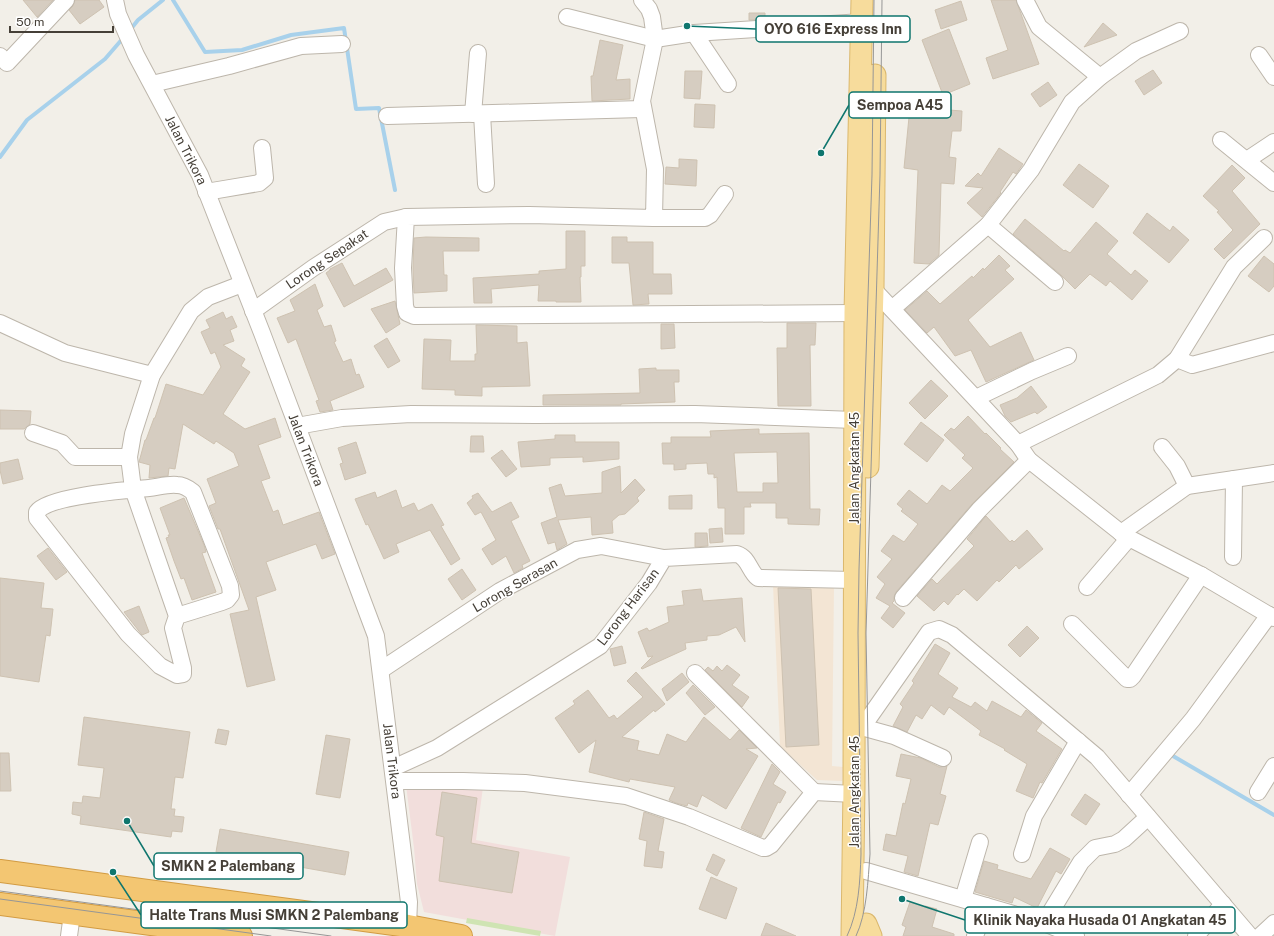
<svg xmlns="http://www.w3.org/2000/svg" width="1274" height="936" viewBox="0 0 1274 936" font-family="'Public Sans',sans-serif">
  <rect width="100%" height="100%" fill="#f2efe8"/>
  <path fill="#f3e5d4" d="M773,585L834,586L832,766L843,767L842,781L817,780L785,751L780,745Z"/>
  <path fill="#f2dedc" d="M406,785L483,787L476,840L570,857L555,936L424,912L417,884L414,848Z"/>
  <path fill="#cfe4b3" d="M467,918L541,931L540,936L466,923Z"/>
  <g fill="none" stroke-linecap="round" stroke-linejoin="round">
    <g stroke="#a8d1eb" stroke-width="4">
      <path d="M173,0L205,52L242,50L291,35L344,28L356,109L379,108L395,190"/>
      <path d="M130,30L138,20L163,0"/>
      <path d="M0,157L27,120L105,59L124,37"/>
      <path d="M1173,756L1274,815"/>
    </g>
  </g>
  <g fill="#d6cdc1" stroke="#cec2b1" fill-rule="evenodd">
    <path d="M23,0H53L37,17Z"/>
    <path d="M75,0H99L104,7L80,24L69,10L73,6Z"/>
    <path d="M991,0H1016L1039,64L993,79L986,58L1008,50Z"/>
    <path d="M961,1L967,20L941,29L935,10Z"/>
    <path d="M749,13H765V19L749,20Z"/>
    <path d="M1103,23L1117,35L1084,47Z"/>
    <path d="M949,29L970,84L943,95L922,40Z"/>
    <path d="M600,40L623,45L616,80L630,79V99L592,101L591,76H593Z"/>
    <path d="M1153,70L1162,83L1144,95L1135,81Z"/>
    <path d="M685,71H702L700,99L684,98Z"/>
    <path d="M1048,82L1057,95L1040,107L1031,94Z"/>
    <path d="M695,104L715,105L714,128L694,127Z"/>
    <path d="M910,107L962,111L961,131H952L949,157L956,158L954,184L941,183L939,255L929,264L914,263L918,170L904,168Z"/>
    <path d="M999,148L1023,164L1016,174L1013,172L1000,192L1001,193L982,217L967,203L983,188L965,186L978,173L981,176Z"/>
    <path d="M679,159L697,160L696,186L665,184L666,167L679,168Z"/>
    <path d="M1079,164L1109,186L1093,208L1063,185Z"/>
    <path d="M1232,165L1245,178L1232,191L1260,224L1224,259L1214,249L1233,230L1217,212L1219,211L1203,196Z"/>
    <path d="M1147,213L1170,231L1173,226L1189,240L1169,263L1133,233Z"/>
    <path d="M1025,219L1064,251L1065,250L1070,253L1096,222L1118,241L1107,254L1131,275L1135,270L1148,281L1132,300L1110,281L1106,286L1090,274L1075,289L1061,275L1013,234Z"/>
    <path d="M566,231H585V266H581V277H580L581,302H556V301H538L539,285L491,289L492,303H474L473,278L539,274V271L566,269Z"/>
    <path d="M426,237L479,238V251H443L444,275H447V291L414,293L413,268L414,238Z"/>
    <path d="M612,237H627V242H653V274H671L672,294H648L649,304L633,305L629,263H612Z"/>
    <path d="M999,255L1010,266L1005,270L1014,279L968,320L990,347L1021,332L1034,360L986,382L971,350L955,356L934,327L927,333L905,310L927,291L940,304L972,276L973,278L983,268L984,270Z"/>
    <path d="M1264,256L1274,264V286L1269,292L1248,276Z"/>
    <path d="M342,263L354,286L386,268L393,280L344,307L326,273L330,270V269Z"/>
    <path d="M315,284L323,306L317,310L324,327L331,325L336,341L334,342L343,362L351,359L356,375L359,374L364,387L330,401L333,410L320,412L316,401L319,400L296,339L288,343L277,318L295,311L290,300Z"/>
    <path d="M395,301L400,324L386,333L371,309Z"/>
    <path d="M223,312L226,319L232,316L237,327L230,330L234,341L223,345L245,359L241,366L250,372L223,414L245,429L275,418L281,437L258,445L270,478L261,481L273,512L278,510L283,525L319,512L335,554L322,559L316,544L266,562L276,590L256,597L275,680L247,687L230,614L249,610L220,529H218L209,506L216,503L207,479L239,466L234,453L216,441L214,444L183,424L175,469L169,468L168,476L149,478L150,465L139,462L145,440H146L154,418H155L166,384L203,395L221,367L215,352L211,354L201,332L210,328L206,320Z"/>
    <path d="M787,323H816L815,345H810L811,406H778L777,348H787Z"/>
    <path d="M661,324H674L675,348L661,349Z"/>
    <path d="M476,325L517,326V343L527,342L530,386L482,387V396L455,395V390L422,389L424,339L451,340L450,361H475V354H477Z"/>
    <path d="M387,338L400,361L388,368L374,346Z"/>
    <path d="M656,368V370H679V382H674L675,402L621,404V405H543V395L640,393L639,369Z"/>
    <path d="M931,380L948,396L925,419L909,403Z"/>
    <path d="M1031,386L1047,407L1037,414L1035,412L1011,422L1005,416L1000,405L1017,398Z"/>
    <path d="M0,410L31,411L30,424L24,429H0Z"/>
    <path d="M968,416L985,434L986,433L1001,448L1000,449L1014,462L972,504L896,592L894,597V601L892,603L905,613L893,628L881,618L890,606L876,598L885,584L877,577L892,559L881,551L893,535L904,542L918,524L901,511L903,509L897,504L909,490L927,504L942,485L950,491L973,468L962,458L965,455L944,435L951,428L954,430Z"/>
    <path d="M921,422L944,440L927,462L904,444Z"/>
    <path d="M759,429V434L809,433L810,509H820L819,525L788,524V518H776V503H750L751,507H744V534H725V508H718L717,477L714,478V474H708L707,463L686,464V469L674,470V464H663L662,443H671V437H711L710,431ZM777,452L778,483H763V492H737L734,453Z"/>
    <path d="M555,435H575V442H619V459L583,462V457L550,458V465L521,467L518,442L555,439Z"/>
    <path d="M471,436H483L484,452H470Z"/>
    <path d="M356,442L366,473L345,480L340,464L343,463L338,448Z"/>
    <path d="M502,450L517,469L506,477L491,458Z"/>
    <path d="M18,459L23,479L3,484L0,470V463Z"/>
    <path d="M620,466L621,493L635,479L645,490L637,498L639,501L625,514L619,515L612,521L613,533L592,535L591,517L558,520L567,544L557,550L555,542L548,544L541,523L557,517L549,488L561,484L565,496L602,493V472Z"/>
    <path d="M396,490L402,508L414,503L418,511L432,504L444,525L441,526L460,559L451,565L430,530L396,544L399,552L384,559L368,524L366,525L355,499L375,492L377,498Z"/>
    <path d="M478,493L492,512L511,502L519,517L511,521L530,561L522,565L523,568L514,573L506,556L492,565L482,549L496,540L481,512L475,515L467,503L473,498L472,496Z"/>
    <path d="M692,495V509H669V496Z"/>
    <path d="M184,498L204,545L206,552L202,553L216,592L192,600L184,578L181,579L174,561L166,538L169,537L168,535H170L160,508Z"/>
    <path d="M986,516L1010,542L1012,540L1014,542L1027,530L1043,549L1019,569L1016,565L999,582L997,580L977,601L964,589L958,595L957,594L948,605L944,601L934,611L917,596L932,579L937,584L974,546L967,539Z"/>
    <path d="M722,528L723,542L710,543L709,529Z"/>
    <path d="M695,533H707L708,546L695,547Z"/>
    <path d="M48,548L67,572L56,580L37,556Z"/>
    <path d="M462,569L476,590L462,600L448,579Z"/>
    <path d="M0,578L44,583L41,608L53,609L50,636L46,635L39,682L0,676Z"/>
    <path d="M778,588L811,589L819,745L786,747Z"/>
    <path d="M701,589L703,601L742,598L745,642L736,627L719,635L707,636V640L685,643L686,649L642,669L641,668L653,656L648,657L638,632L647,628L649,631L669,622L667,607L684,605L682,591Z"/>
    <path d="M139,606L149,632L142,635L124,612Z"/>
    <path d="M1027,626L1039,638L1020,657L1008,645Z"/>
    <path d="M935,644L950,653L938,674L958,688L952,697L971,707L975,702L987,711L992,701L1021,717L1026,710L1042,723L1036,731L1062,749L1042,783L1040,782L1033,798L1016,791L1027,764L1004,750L1005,749L979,735L981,731L949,707L944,715L931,705L922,719L916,715L907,732L893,726L903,707L900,704L914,683L912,681Z"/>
    <path d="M622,646L626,663L614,666L610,649Z"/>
    <path d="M727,665L740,675L732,685L749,697L742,707L705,670L708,667L713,671L717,666L722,671Z"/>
    <path d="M636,672L665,704L655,712L654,710L622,737L639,741L637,750L659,755L667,734L686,742L704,717L730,740L739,730L757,748L746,749L758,756L726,809L702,795L697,807L688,803L687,806L676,803L669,800L675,787L630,779L629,782L589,772L596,740L579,753L555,718L575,704L573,701L588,690L609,718L614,715L617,719L643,697L627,681Z"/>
    <path d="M682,673L689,682L667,701L662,689Z"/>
    <path d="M693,685L715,707L705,715L686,693Z"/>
    <path d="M84,717L190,732L183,778L175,777L171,809H175L174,816L184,817L182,832L172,831L171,837L80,824L81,816L72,814L73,802L82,803L83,796L100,798L104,768L78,765Z"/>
    <path d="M218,729L229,731L226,745L215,743Z"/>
    <path d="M326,735L350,739L340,798L316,794Z"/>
    <path d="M0,753H9L11,791H0Z"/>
    <path d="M901,754L921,758L939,767L947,766L940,794L946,796L938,825L930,823L918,876L904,872L908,856L883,850L886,834L896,836L903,803L905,804L911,779L896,776Z"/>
    <path d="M772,764L780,772L773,784L786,792L780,803L778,802L761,837L741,828Z"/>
    <path d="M442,792L477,798L471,843L519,852L512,893L439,881L444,837L436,835Z"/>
    <path d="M1085,794L1100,804L1086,825L1071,815Z"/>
    <path d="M644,812L664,819L658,851L664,852L662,868L644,866L647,841L639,839Z"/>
    <path d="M220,829L349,852L345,875L216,852Z"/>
    <path d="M1050,848L1070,859L1061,874L1056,871L1037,908L1014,897L1012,903L975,892L984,861L998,865L997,869L1031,879Z"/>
    <path d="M713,854L725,860L717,876L706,870Z"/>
    <path d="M711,877L737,888L726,919L699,909Z"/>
    <path d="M910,902L925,907V906L937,909L932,927L954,934V936H903L906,927L902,925Z"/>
    <path d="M766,923L796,936H761Z"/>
  </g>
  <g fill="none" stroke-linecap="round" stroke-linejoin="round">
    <g stroke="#bdb6ab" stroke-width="18">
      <g id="minor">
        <path d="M115,0L118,14L136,55L200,175L262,333L376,636L409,902L408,926"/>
        <path d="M642,0L649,9L652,17L655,39L642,101L655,169L654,218L529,215L406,217L403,268L405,306L407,313L414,316L855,313"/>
        <path d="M1025,0L1039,27L1100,77"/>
        <path d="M567,17L655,39L694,33L862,22"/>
        <path d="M694,33L728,84"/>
        <path d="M1259,55L1274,77"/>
        <path d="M0,56L7,63L66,0"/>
        <path d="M152,84L229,66L301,46L342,44"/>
        <path d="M473,114L478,53"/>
        <path d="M482,114L486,184"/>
        <path d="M387,116L642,109"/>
        <path d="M1221,140L1274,183"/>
        <path d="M1247,160L1274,142"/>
        <path d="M206,192L259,183L265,178L262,148"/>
        <path d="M654,218H705L710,215L725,194"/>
        <path d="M988,225L1055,282"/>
        <path d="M873,289L1018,444L1029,460L1125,536L1201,575L1274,618"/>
        <path d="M892,309L988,225L1031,170L1072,102L1100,77L1136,51L1180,31"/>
        <path d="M253,311L313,268L384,222L406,217"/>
        <path d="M0,323L65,353L152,375"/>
        <path d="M1177,359L1192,365L1274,343"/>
        <path d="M976,398L1032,371L1068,356"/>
        <path d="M297,426L342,418L411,414L535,415L695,414L854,420"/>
        <path d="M33,433L62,443L75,457H129"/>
        <path d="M1018,444L1158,375L1177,359L1234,267L1264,238"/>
        <path d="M1162,447L1177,466L1187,486"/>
        <path d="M1121,533L1187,486L1274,473"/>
        <path d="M1233,557L1234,479"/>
        <path d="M1087,587L1129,538"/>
        <path d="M903,598L979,510L1029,460"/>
        <path d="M177,616L222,602L227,600L231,595L230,586L193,492C188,488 183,485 177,485C168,484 158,487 149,488C128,490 48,496 37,512V518L128,634L160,666L177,675L183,674V668L173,628L177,616L133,489L129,457L133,434L152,375L191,311L208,297L242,284"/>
        <path d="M1072,624L1127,679H1130L1133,676L1201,575"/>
        <path d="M381,670L500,591L577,550L601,546L664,558"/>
        <path d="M695,673L814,792"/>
        <path d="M866,722L929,632L939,629L952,635L1097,757L1250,936"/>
        <path d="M865,728L894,736L943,758"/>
        <path d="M393,768L437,748L600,646L649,583L664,558L737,554C749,558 749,571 758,578L854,580"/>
        <path d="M395,781H463L525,783L626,796L689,817L763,848H766L771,845L814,792L854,794"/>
        <path d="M1258,792L1274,766"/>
        <path d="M1129,795L1193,719L1269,615"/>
        <path d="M1022,854L1034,816L1078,741"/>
        <path d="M866,871L1044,923L1076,936"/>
        <path d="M963,899L980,842"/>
        <path d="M1044,923L1081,862L1095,848L1115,844L1124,839L1148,817"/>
        <path d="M69,936L72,914"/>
        <path d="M975,936L986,906"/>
        <path d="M1196,936L1223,904"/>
        <path d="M1260,936L1274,923"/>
      </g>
    </g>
    <g stroke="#dbb86d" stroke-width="23">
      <g id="major">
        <path d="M868,467L873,289L875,75"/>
        <path d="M866,924L871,936"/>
        <path d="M852,936L854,787L855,313L862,0"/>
      </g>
    </g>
    <g stroke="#d29b42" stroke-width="24">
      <g id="highway">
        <path d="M0,871L408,926L461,936"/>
        <path d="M0,904L241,936"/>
      </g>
    </g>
    <use href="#minor" stroke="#fff" stroke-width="16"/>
    <use href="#major" stroke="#f7dc9c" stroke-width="21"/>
    <use href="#highway" stroke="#f3c672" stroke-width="22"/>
    <g stroke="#969696" stroke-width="1">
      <path d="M0,891L331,936"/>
      <path d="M0,899L271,936"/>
      <path d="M847,936C859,911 860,881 861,854L858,633L859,569L872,175L874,0"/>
      <path d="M856,936C867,913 868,880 870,854L866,633L880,175L882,0"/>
    </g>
  </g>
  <g text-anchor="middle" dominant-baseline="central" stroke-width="3" stroke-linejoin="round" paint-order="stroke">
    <g font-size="13" fill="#453f37" stroke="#fff">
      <text transform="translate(186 150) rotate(63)">Jalan Trikora</text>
      <text transform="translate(327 259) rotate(-34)">Lorong Sepakat</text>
      <text transform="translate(306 450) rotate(69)">Jalan Trikora</text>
      <text transform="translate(854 468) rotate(-90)">Jalan Angkatan 45</text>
      <text transform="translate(515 585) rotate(-30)">Lorong Serasan</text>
      <text transform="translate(628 607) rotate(-53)">Lorong Harisan</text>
      <text transform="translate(392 761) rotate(83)">Jalan Trikora</text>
      <text transform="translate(854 792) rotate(-90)">Jalan Angkatan 45</text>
    </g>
  </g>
  <path fill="none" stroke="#0f766e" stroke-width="1.5" d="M687 26L756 29M821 153L849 105M127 821L154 866M113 872L141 915M902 899L965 920"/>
  <g fill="#0f766e" stroke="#fff" stroke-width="1.5">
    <circle cx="687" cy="26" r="4"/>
    <circle cx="821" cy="153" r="4"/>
    <circle cx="127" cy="821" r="4"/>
    <circle cx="113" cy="872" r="4"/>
    <circle cx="902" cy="899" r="4"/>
  </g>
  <g fill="#fff" stroke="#0f766e" stroke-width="1.5">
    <rect x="756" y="16" width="154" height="26" rx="4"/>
    <rect x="849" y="92" width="102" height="26" rx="4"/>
    <rect x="154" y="853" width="149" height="26" rx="4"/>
    <rect x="141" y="902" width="266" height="26" rx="4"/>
    <rect x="965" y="907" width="270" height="26" rx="4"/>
  </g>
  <g font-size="14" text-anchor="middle" font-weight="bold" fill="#453f37">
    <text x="833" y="34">OYO 616 Express Inn</text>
    <text x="900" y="110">Sempoa A45</text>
    <text x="228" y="871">SMKN 2 Palembang</text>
    <text x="274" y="920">Halte Trans Musi SMKN 2 Palembang</text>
    <text x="1100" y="925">Klinik Nayaka Husada 01 Angkatan 45</text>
  </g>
  <path d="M10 26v6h103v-6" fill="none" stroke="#453f37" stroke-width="2"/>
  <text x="16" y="26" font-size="12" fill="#453f37" stroke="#ffffff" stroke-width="3" paint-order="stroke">50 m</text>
</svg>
